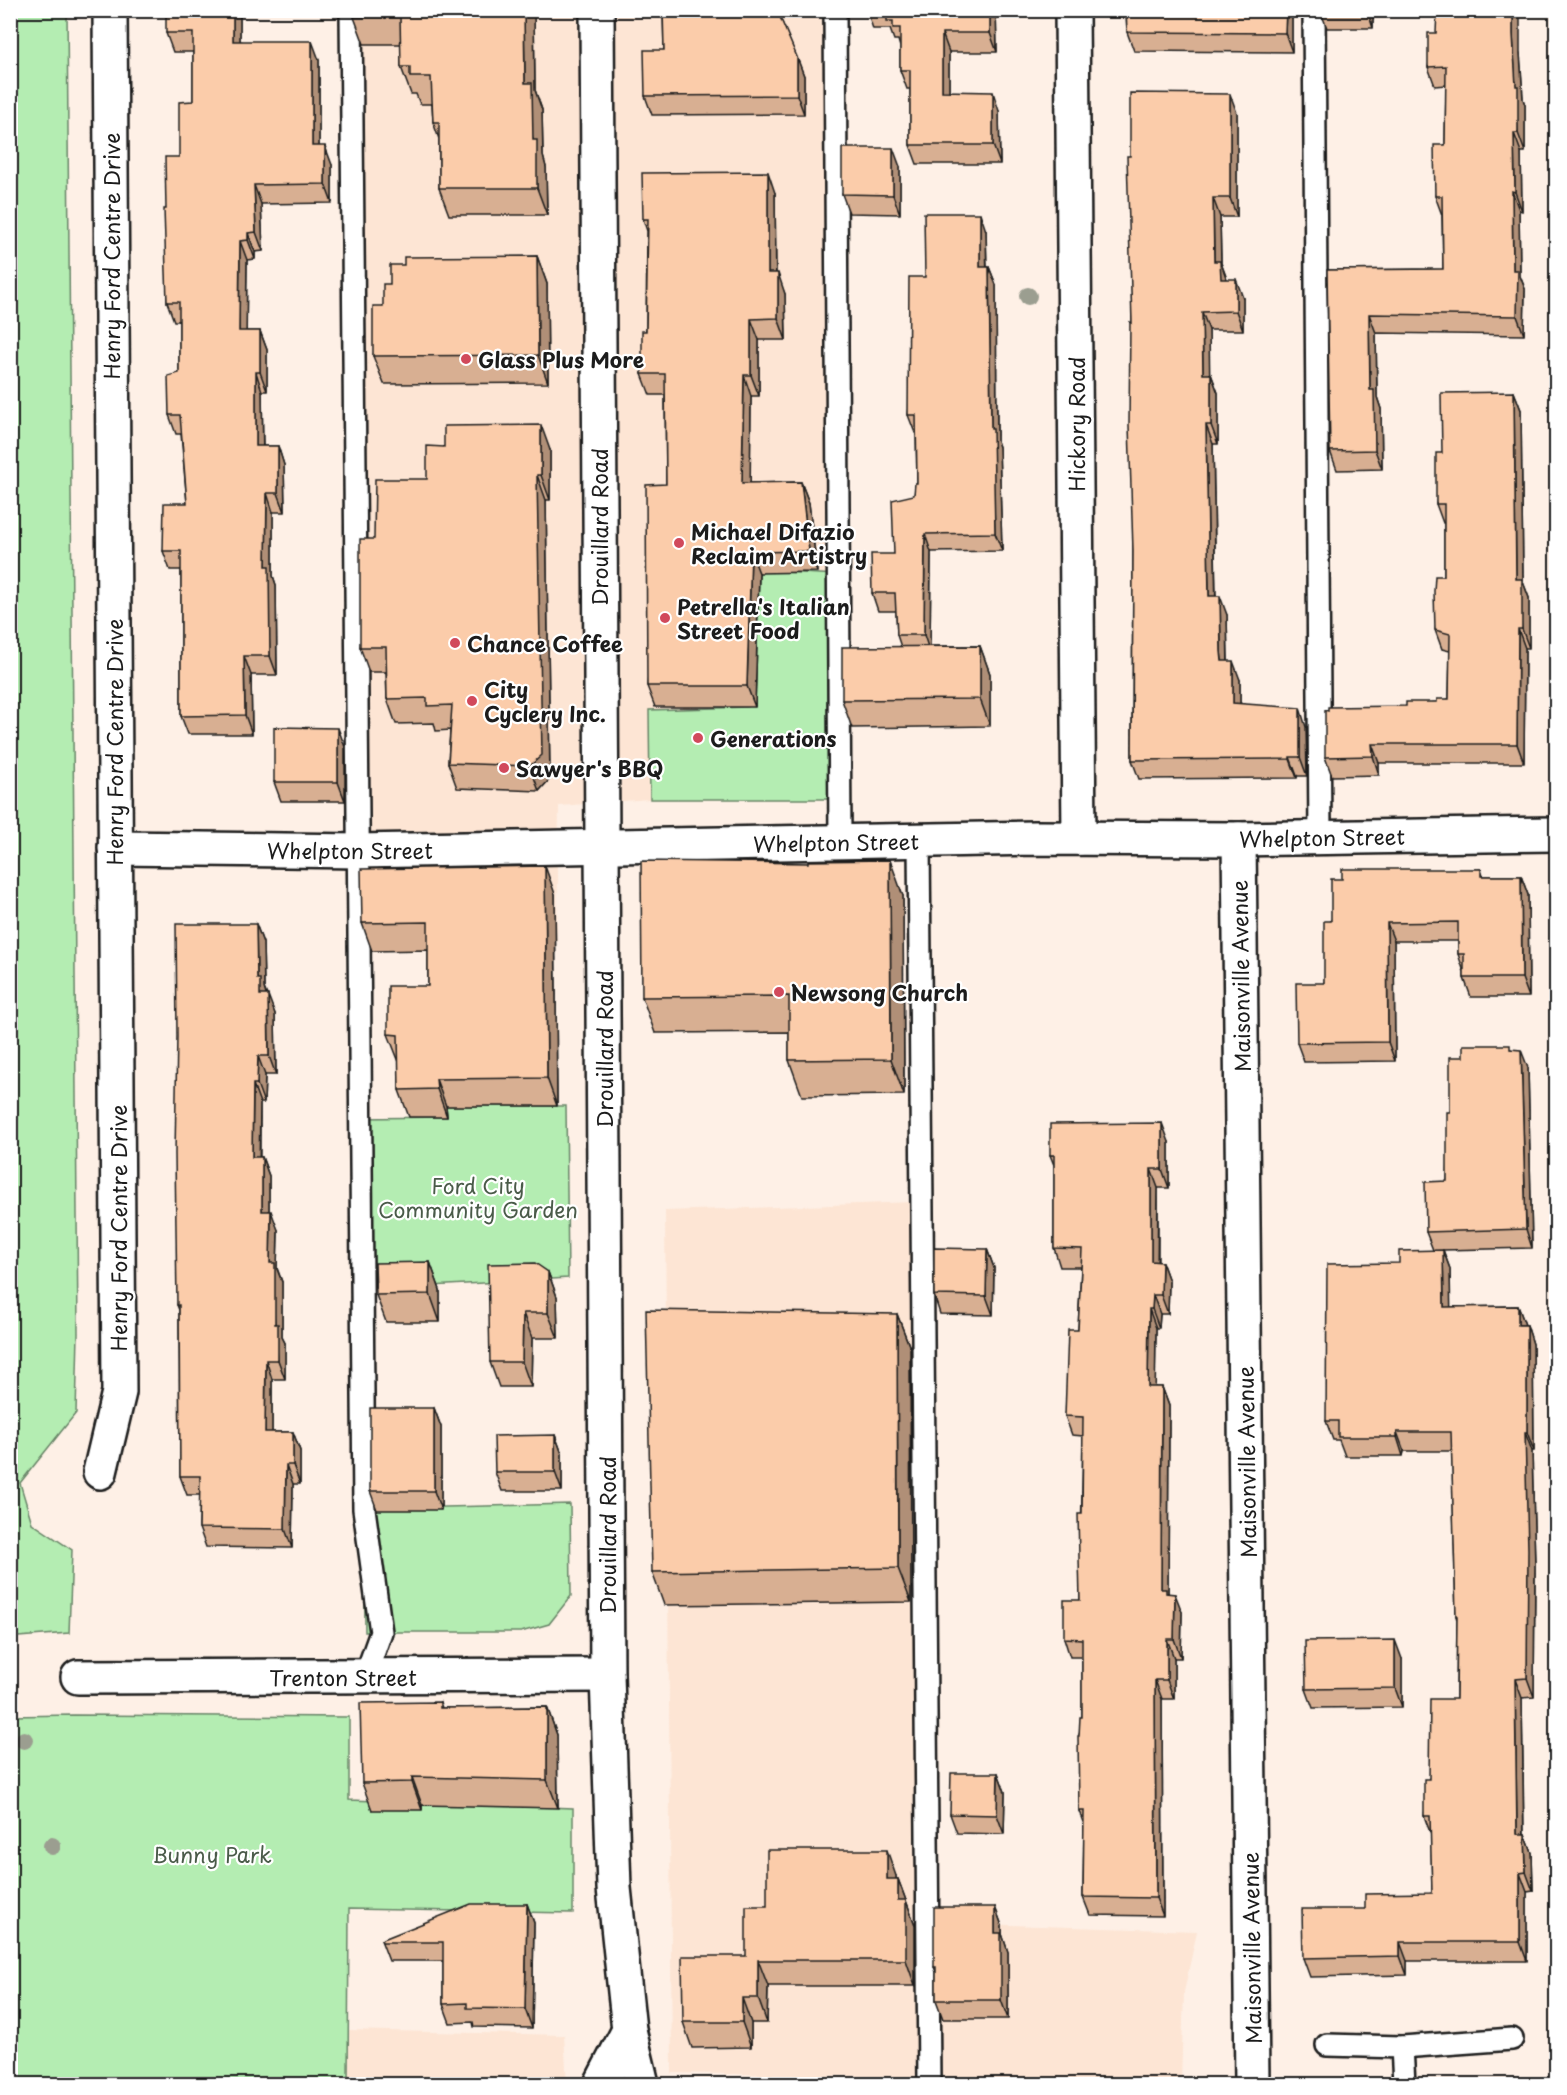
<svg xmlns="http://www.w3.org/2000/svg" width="1567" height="2095" viewBox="0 0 1567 2095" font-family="'Playpen Sans',sans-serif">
  <rect width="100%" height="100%" fill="#fef0e6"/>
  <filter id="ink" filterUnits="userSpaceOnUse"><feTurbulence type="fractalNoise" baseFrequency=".0167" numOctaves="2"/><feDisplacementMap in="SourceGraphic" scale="12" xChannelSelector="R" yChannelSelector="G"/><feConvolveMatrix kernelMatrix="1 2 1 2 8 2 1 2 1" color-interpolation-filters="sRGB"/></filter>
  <g filter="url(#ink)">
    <g fill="#fde5d4">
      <path d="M349,11H840L838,575L747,707L649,710L650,799L559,806L557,941L360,945Z"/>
      <path d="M914,1202L919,1922L1197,1931L1184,1992L1181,2082L672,2073L665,1211Z"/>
      <path d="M348,2030L564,2035L567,2084H348Z"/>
    </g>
    <g fill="#b4edb2" stroke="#688467" stroke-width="1.5">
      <path d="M67,11L78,1334L76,1413L20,1483L32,1523L72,1550L69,1633L18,1637L10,1636V11Z"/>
      <path d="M745,570L838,575L840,799H650L649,710L747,707Z"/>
      <path d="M446,1106H566L568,1278L362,1290L361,1118L447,1117Z"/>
      <path d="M570,1504L571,1596L549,1624L521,1632H365L364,1509Z"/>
      <path d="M74,1715L349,1717V1800L573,1808V1913L349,1909L348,2084H11L10,1716Z"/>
    </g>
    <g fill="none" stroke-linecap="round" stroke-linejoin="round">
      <g stroke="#1c1c1c" stroke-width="26">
        <g id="service">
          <path d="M351,10L364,1509L381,1632L365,1677"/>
          <path d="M835,10L840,841"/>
          <path d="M1314,10L1320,837"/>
          <path d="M919,840L929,2084"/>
          <path d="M1327,2045L1402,2047L1404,2084"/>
          <path d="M1402,2047L1512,2039"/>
        </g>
      </g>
      <g stroke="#1c1c1c" stroke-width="38">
        <g id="minor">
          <path d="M1072,10L1079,838"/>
          <path d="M1239,839L1252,2084"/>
          <path d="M115,848L359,851L1034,838L1239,839L1556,834"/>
          <path d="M100,1472L119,1392L110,10"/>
          <path d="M78,1677L607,1675"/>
          <path d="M601,2084L629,2030"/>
        </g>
      </g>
      <g stroke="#1c1c1c" stroke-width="38">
        <path id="tertiary" d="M597,10L607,1675L614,1888L629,2030L642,2084"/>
      </g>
      <use href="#service" stroke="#fff" stroke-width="21"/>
      <use href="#minor" stroke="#fff" stroke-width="33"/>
      <use href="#tertiary" stroke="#fff" stroke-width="33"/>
    </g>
    <g fill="#9b9e90">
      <circle cx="1028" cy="296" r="9"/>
      <circle cx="24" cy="1740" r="9"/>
      <circle cx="52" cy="1846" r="9"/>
    </g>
    <g fill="#d8af92" stroke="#1c1c1c" stroke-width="1.5">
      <path d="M240,10V41L319,60V146L332,165V203L261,204L263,251L255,252V259L247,260L246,331H260L267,350V391H262L263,446H278L284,465L285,512H273V576L276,585L277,675H251L252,734H188L181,716V570H170L163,551L187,503L181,434H176L169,415L179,373V321H174L167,302L166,209L193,101V52H173L166,33Z"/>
      <path d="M354,10H534L535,90L542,110L543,156L546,167L547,215H449L439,188V139L433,122L432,104H420L416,94H411L401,67V44H364L354,17Z"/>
      <path d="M663,10H779V15L804,76V114L652,115L645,96L664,50Z"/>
      <path d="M867,10H996L997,52H949V91L999,111L1000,164H917L910,145V89H907L900,70V47L898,40H894L890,29H873Z"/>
      <path d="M1126,10H1292V52L1134,51L1127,32Z"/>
      <path d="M1320,10H1373V28H1327Z"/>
      <path d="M1436,33L1520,53L1523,99L1525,105V152H1521L1522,211L1519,210L1520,276L1525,289L1524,335L1376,333L1377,397L1381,409L1382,469L1337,470L1330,451L1327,270L1443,269L1442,215L1435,196L1445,145L1446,85L1435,86L1428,67Z"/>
      <path d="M1237,113V217H1220L1221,263L1227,279L1243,298V330H1209V374H1211L1218,393V444H1213L1216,596L1227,615L1228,661L1240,680V703L1306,727L1307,776H1297V778L1139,779L1132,760L1133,550L1132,323L1130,156Z"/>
      <path d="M900,167V214L849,213L842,194Z"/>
      <path d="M775,193L776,273L785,294L786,340H759V396H751L750,483L801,482L809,503L817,572L759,573L755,707H655L647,686L666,484L665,395H650L642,374L646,331L647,231L643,219Z"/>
      <path d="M986,231L987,267H989L996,285L997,441L999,447L1002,551L931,552L930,646H980L990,674V726L852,728L842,700L901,647L897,635L896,611H878L872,593L894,554L914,495L917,483L916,433H915L908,415L925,277Z"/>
      <path d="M537,256L547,284L548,383L384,384L373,356L383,306L390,284L404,265Z"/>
      <path d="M1514,392L1521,410L1523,582L1529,598V648H1525L1524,763H1379V775L1332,776L1325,757L1406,706L1437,702L1449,699L1450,651L1442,649L1435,630L1444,576V523H1443L1436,504L1442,453Z"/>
      <path d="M550,450V500H546L550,779L539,791L457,788L448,763L450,730L436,731L434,723L396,724L387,699L386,672H369L360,647L374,539L427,479Z"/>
      <path d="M345,747V801H281L274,782Z"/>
      <path d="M1481,869L1483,876H1521L1528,895L1529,997H1471L1464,978V972L1458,954V941H1394L1395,1061L1304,1062L1297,1043L1324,983L1331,921L1342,879Z"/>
      <path d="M555,894L557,1106H446L447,1117H409L399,1090V1062L388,1034L428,986V950L372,951L362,923Z"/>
      <path d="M903,896L904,1095L802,1096L789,1060V1032L655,1033L642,997Z"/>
      <path d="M256,924L263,943L264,988L275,1014L276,1075H265L264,1103H260V1157H262L269,1176V1211L278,1230L277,1268L282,1282V1337L285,1343V1379H272V1432H293L300,1451V1484H293L292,1548L206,1547L199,1528L200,1495H187L180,1476L179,1310L177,1305Z"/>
      <path d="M1511,1049L1528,1068L1532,1248L1443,1250L1450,1269V1307L1518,1306L1525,1325H1527L1533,1344L1534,1451H1532L1535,1567L1534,1697L1522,1698L1524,1834H1525L1532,1853L1533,1891L1527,1892V1961H1407V1975L1310,1977L1303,1958L1365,1909L1432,1893L1431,1835L1424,1816L1429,1779L1456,1699L1457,1620L1456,1616L1452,1451H1404L1403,1456H1345L1339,1440H1333L1326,1421L1433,1250L1426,1232L1447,1181L1450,1112L1463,1057Z"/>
      <path d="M1169,1142V1188H1158V1262H1162L1169,1281L1168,1314H1160L1159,1328H1156L1155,1387H1162L1169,1406L1168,1593L1182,1612L1181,1658H1174V1699H1162L1163,1916L1090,1915L1083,1897L1084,1825L1079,1811V1736L1082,1717V1657H1070L1064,1638L1080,1600L1083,1436L1072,1435L1065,1416L1078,1330L1081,1267H1060L1054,1248V1165L1050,1155Z"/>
      <path d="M987,1249L994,1268L993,1315L940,1314L934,1295Z"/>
      <path d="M430,1262L440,1290V1322H386L376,1295Z"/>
      <path d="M548,1272L557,1297L558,1338H532L531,1387H499L490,1362Z"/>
      <path d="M897,1314L910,1348L911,1602L664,1605L652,1572Z"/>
      <path d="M434,1408L441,1427V1510H377L370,1491Z"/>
      <path d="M555,1435L562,1454V1491H502L495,1472Z"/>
      <path d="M1402,1659V1707L1313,1708L1306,1689Z"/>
      <path d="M440,1702L442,1708L547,1707L557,1735L558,1808L422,1805V1810H372L362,1783Z"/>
      <path d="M998,1773L1005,1792L1004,1834L957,1833L950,1814Z"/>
      <path d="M896,1876V1879H898L915,1925V1986H768L767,2023H751V2047L692,2048L683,2022L746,1956L767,1906Z"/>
      <path d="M527,1904L534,1923L532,2028L474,2027L473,2022L450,2023L443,2004V1961H389L381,1940Z"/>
      <path d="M995,1907L1002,1926V1934L1008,1952V2019H943L936,2000V1972L934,1967Z"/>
    </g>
    <g fill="#b08f77" stroke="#1c1c1c" stroke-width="1.5">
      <path d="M233,10H240V60L233,41Z"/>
      <path d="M524,10H534L535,90L542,110L543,156L546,167L547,215L537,188L533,140L525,83Z"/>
      <path d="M990,10H996L997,52L990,33Z"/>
      <path d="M1286,10H1292V52L1285,33Z"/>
      <path d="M1367,10H1373V28Z"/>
      <path d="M1513,10H1520V53L1523,99L1525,105V152L1518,133L1513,34Z"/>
      <path d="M942,33L949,52V110L942,91Z"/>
      <path d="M312,41L319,60V165L312,146Z"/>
      <path d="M797,57L804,76V114L797,95Z"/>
      <path d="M993,92L999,111L1000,164L993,145Z"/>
      <path d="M1230,94L1237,113V217L1230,198Z"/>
      <path d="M1514,133L1521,152L1522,211L1515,192Z"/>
      <path d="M325,146L332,165V203L325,184Z"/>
      <path d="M893,148L900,167V214L893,195Z"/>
      <path d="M768,172L775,193L776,294L768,273Z"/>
      <path d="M254,185L261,204L263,251L256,232Z"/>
      <path d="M1512,191L1519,210L1520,276L1525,289L1524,335L1517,316L1513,270Z"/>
      <path d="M1213,198L1220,217L1221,263L1227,280L1228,298L1214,261Z"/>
      <path d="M980,213L986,231L987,286L980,267Z"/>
      <path d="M248,233L255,252V259L248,240Z"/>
      <path d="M240,241L247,260L246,350L239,331Z"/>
      <path d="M537,256L547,284L548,383L538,355Z"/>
      <path d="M989,267L996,285L997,441L999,447L1002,551L995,533L991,429Z"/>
      <path d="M778,273L785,294L786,340L778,318Z"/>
      <path d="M1236,279L1243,298V330L1236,311Z"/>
      <path d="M1202,312L1209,330L1210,393L1203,374Z"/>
      <path d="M1369,314L1376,333L1377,397L1381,409L1382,469L1375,450L1370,390Z"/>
      <path d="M751,319L759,340V396L751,375Z"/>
      <path d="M260,331L267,350V391L260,372Z"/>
      <path d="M256,372L262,391L263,465L256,446Z"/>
      <path d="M1211,374L1218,393V444L1211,425Z"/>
      <path d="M744,375L751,396L750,504L742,483Z"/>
      <path d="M1514,392L1521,410L1523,582L1529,598V648L1522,629L1516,579Z"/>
      <path d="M541,425L550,450V500L541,475Z"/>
      <path d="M1206,425L1213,444L1216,615L1209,596Z"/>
      <path d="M278,446L284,465L285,512L278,493Z"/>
      <path d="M537,475L546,500L550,779L539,791L530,766Z"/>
      <path d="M801,482L809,503L817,572L809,551Z"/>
      <path d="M267,493L273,512V576L276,585L277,675L270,656L266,566Z"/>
      <path d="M925,534L931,552L930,653L924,635Z"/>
      <path d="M751,552L759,573L755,707L747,686Z"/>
      <path d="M1220,596L1227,615L1228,670L1222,661L1221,651Z"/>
      <path d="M1518,629L1525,648L1524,763L1517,744Z"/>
      <path d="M980,646L990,674V726L980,699Z"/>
      <path d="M244,656L251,675L252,734L245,715Z"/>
      <path d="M1233,661L1240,680V722L1233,703Z"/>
      <path d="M1300,708L1306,727L1307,776L1300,757Z"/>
      <path d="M338,728L345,747V801L338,782Z"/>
      <path d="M1372,744L1379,763V775L1373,756Z"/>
      <path d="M1290,757L1297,776V778L1290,759Z"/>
      <path d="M890,860L903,896L904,1095L891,1059Z"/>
      <path d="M545,866L555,894L557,1106L547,1078Z"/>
      <path d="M1521,876L1528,895L1529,997L1522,978Z"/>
      <path d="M1387,923L1394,941L1395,1061L1388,1042Z"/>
      <path d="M256,924L263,943L264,988L267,998L260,995L257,979Z"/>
      <path d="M268,995L275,1014L276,1075L269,1056Z"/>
      <path d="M1521,1050L1528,1068L1532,1248L1526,1229Z"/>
      <path d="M258,1056L265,1075L264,1103L257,1084Z"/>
      <path d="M436,1079L446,1106L447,1117L437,1089Z"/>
      <path d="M253,1084L260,1103L259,1176L252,1157Z"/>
      <path d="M1162,1123L1169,1142V1188L1162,1169Z"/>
      <path d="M262,1157L269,1176V1230L262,1211Z"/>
      <path d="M1151,1169L1158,1188L1157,1280L1151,1261Z"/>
      <path d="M271,1211L278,1230L277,1269L282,1282V1337L285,1343V1379L278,1360L270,1263Z"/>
      <path d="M987,1249L994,1268L993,1315L986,1296Z"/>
      <path d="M1443,1250L1450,1269L1451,1326L1444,1307Z"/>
      <path d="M430,1262L440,1290V1322L430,1294Z"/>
      <path d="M1162,1262L1169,1281L1168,1314L1161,1295Z"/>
      <path d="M548,1272L557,1297L558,1338L548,1313Z"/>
      <path d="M1153,1295L1160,1314L1159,1328L1152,1309Z"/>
      <path d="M1518,1306L1525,1325H1518Z"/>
      <path d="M1149,1309L1156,1328L1155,1406L1148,1387Z"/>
      <path d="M523,1313L532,1338L531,1387L522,1362Z"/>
      <path d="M897,1314L910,1348L911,1602L898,1568Z"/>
      <path d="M1527,1325L1533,1344L1534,1451L1527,1432Z"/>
      <path d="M266,1360L272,1379V1451L265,1432Z"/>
      <path d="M1162,1387L1169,1406L1168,1596L1161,1589Z"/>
      <path d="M434,1408L441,1427V1510L434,1491Z"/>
      <path d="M293,1432L300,1451V1484L293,1465Z"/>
      <path d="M1397,1432L1404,1451L1403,1456L1397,1437Z"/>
      <path d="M1525,1432L1532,1451L1535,1567L1534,1697L1527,1678Z"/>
      <path d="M555,1435L562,1454V1491L555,1472Z"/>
      <path d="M286,1465L293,1484L292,1548L285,1529Z"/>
      <path d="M1175,1594L1182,1612L1181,1658L1174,1639Z"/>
      <path d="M1167,1639L1174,1658V1699L1167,1680Z"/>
      <path d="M1395,1640L1402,1659V1707L1395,1688Z"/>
      <path d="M1515,1679L1522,1698L1524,1853L1517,1834Z"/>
      <path d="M1155,1680L1162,1699L1163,1916L1156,1898Z"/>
      <path d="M547,1707L557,1735L558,1808L547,1780Z"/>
      <path d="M998,1773L1005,1792L1004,1834L997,1815Z"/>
      <path d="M412,1777L422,1805V1810L412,1782Z"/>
      <path d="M1525,1834L1532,1853L1533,1891L1526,1872Z"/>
      <path d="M887,1850L896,1876V1904L887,1879Z"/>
      <path d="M1520,1873L1527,1892V1961L1520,1942Z"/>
      <path d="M898,1879L915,1925V1986L906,1960L898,1900Z"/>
      <path d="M527,1904L534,1923L532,2028L525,2009Z"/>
      <path d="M995,1907L1002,1926V1934L1008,1952V2019L1001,2000L995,1933Z"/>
      <path d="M1400,1942L1407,1961V1975L1400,1956Z"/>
      <path d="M758,1960L768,1986L767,2023L758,1998Z"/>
      <path d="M742,1998L751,2023V2047L742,2022Z"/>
    </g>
    <g fill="#fbccaa" stroke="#1c1c1c" stroke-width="1.5">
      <path d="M166,10H233V41H312V146H325V184L254,185L256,232L248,233V240L240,241L239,331H260V372H256V446H278V493H267L266,566H269L270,656H244L245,715L181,716V551H163L164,503H187L180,415H169L168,376L179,373V302H167L164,209H166L165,157H179V102L193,101V33H166Z"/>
      <path d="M354,10H524L525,83H532L533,140H537V188H439V122H433L431,77H410V67H401L400,17H354Z"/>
      <path d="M663,10H777L797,57V95L645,96L644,50H664Z"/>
      <path d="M884,10H990V33H942V91L993,92V145H910V70H900V28H893V21H887V11Z"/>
      <path d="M1126,10H1286L1285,33L1127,32Z"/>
      <path d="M1437,10H1513V34L1516,86H1518V133H1514L1515,192L1512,191L1513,270H1518L1517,316L1369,314L1370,390H1374L1375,450L1330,451L1327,270L1443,269L1442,196H1435L1434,145H1445L1446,66L1428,67V33H1436Z"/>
      <path d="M1130,93L1230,94V198H1213L1214,261H1220L1221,279H1236V311L1202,312L1203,374H1211V425H1206L1209,596H1220L1221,651L1222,661H1233V703L1300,708V757H1290V759L1132,760L1133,550L1129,425L1130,322L1132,323L1127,156H1130Z"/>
      <path d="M842,148H893V195L842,194Z"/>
      <path d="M768,172V273H778V318L751,319V375H744L742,483L801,482L809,551L751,552L747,686H647L646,485L666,484L665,374H642V331H646L648,219H643L642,173Z"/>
      <path d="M924,213H980V267H989L991,429H993L995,533L925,534L924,635H897L895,593H872L871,554H894L892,500L914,495L915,483H917L916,415H908L909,277H925Z"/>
      <path d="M537,256L538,355L373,356V306H383V284H390V265H404V257Z"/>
      <path d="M1514,392L1516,579H1522V629H1518L1517,744H1372L1373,756L1325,757V710L1328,711V707L1406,706V702H1437V699H1449L1450,634L1435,630L1434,591L1435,576H1444V504H1436V453H1442L1441,393Z"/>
      <path d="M541,425V475H537L542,755L530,766L448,763L452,705L427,706V698L387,699L386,647H360V539H374L375,479H427V446L444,447V426Z"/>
      <path d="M980,646V699L842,700V647Z"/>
      <path d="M274,727L338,728V782H274Z"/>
      <path d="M890,860L891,1059L789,1060V996L642,997L641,861L808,863V861Z"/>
      <path d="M545,866L547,1078L436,1079L437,1089L399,1090L398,1035L388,1034V986H428V922L362,923L361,869Z"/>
      <path d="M1342,869H1481V876H1521L1522,978H1464V954H1458V922L1387,923L1388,1042L1297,1043L1296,983H1324V921H1331V879H1342Z"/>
      <path d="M176,924H256L257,979H260V995H268L269,1056H258L257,1084H253L252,1157H262V1211H271L270,1263H275V1324H278V1360H266L265,1432H293V1465H286L285,1529L199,1528L200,1476H180L179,1305H177L175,1154L177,1036Z"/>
      <path d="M1463,1045H1510V1049L1521,1050L1526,1229L1426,1232L1425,1182L1447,1181V1112H1450V1057H1463Z"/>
      <path d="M1162,1123V1169H1151V1261L1162,1262L1161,1295H1153L1152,1309H1149L1148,1387H1162L1161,1589H1166V1593L1175,1594L1174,1639H1167V1680H1155L1156,1898L1083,1897L1084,1811H1079L1078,1736H1079L1080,1717H1082V1639L1064,1638V1600H1080L1078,1514H1082L1083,1417L1065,1416L1068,1330H1078L1082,1249L1054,1248V1155H1050V1124Z"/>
      <path d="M934,1248L987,1249L986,1296L934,1295Z"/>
      <path d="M1443,1250L1444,1307L1518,1306V1325H1527V1432H1525L1528,1549L1527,1678L1515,1679L1517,1834H1525L1526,1872L1520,1873V1942H1400V1956L1303,1958L1302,1909H1365V1894L1432,1893L1430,1816H1424V1779H1429L1430,1699H1456L1457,1616H1456L1451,1432H1397V1437H1338V1421H1326L1327,1264L1399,1263V1251Z"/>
      <path d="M430,1262V1294L376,1295L375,1263Z"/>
      <path d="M535,1263L548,1272V1313H523L522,1362H490L488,1264Z"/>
      <path d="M646,1310L897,1314L898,1568L652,1572Z"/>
      <rect x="370" y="1408" width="64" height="83"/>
      <path d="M555,1435V1472H495L494,1436Z"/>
      <path d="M1395,1640V1688L1306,1689L1305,1641Z"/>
      <path d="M440,1702V1708L547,1707V1780L412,1777V1782L362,1783L360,1703Z"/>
      <path d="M951,1773H998L997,1815L950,1814Z"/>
      <path d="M767,1850H887V1879H898V1900H906V1960H758V1998H742V2022H683L682,1956H746V1906H767Z"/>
      <path d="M471,1904H527L525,2009L467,2008V2003L443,2004V1942H382L381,1940Z"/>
      <path d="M934,1907H995V1933H1001V2000H936V1967H934Z"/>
      <path d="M550,2081V2085H436V2082Z"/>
    </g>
  </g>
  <g fill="#d1495b" stroke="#fff" stroke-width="2">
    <circle cx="466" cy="359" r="6"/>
    <circle cx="679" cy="543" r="6"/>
    <circle cx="665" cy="618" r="6"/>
    <circle cx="455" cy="643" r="6"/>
    <circle cx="472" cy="701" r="6"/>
    <circle cx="698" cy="738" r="6"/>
    <circle cx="504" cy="768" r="6"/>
    <circle cx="779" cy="992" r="6"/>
  </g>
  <g text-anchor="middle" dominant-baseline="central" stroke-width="4.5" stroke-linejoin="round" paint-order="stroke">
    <g font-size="21" fill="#1c1c1c" stroke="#fff">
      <text transform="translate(111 256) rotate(-90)">Henry Ford Centre Drive</text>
      <text transform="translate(1076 424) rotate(-90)">Hickory Road</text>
      <text transform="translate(599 527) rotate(-90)">Drouillard Road</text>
      <text transform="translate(114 742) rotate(-90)">Henry Ford Centre Drive</text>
      <text transform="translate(1322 837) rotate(-1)">Whelpton Street</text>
      <text transform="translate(836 842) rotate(-1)">Whelpton Street</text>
      <text x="350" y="850">Whelpton Street</text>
      <text transform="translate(1240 976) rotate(-91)">Maisonville Avenue</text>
      <text transform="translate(604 1049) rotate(-90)">Drouillard Road</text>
      <text transform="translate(118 1228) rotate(-90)">Henry Ford Centre Drive</text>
      <text transform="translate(1246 1462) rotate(-91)">Maisonville Avenue</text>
      <text transform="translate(607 1535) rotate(-90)">Drouillard Road</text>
      <text x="343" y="1677">Trenton Street</text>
      <text transform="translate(1251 1948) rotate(-91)">Maisonville Avenue</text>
    </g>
    <g font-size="21" font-weight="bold" fill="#1c1c1c" stroke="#fff" text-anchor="start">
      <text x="478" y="359">Glass Plus More</text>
      <text x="691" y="531">Michael Difazio<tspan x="691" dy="24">Reclaim Artistry</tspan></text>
      <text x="677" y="606">Petrella's Italian<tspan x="677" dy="24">Street Food</tspan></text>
      <text x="467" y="643">Chance Coffee</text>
      <text x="484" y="689">City<tspan x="484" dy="24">Cyclery Inc.</tspan></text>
      <text x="710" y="738">Generations</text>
      <text x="516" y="768">Sawyer's BBQ</text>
      <text x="791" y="992">Newsong Church</text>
    </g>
    <g font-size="21" fill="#4a5b49" stroke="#fff">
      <text x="478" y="1185">Ford City<tspan x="478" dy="24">Community Garden</tspan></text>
      <text x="212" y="1854">Bunny Park</text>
    </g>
  </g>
  <rect width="1567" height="2095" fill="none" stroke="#fff" stroke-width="36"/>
  <rect x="18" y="18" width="1531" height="2059" fill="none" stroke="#1c1c1c" stroke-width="2" filter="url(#ink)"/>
</svg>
